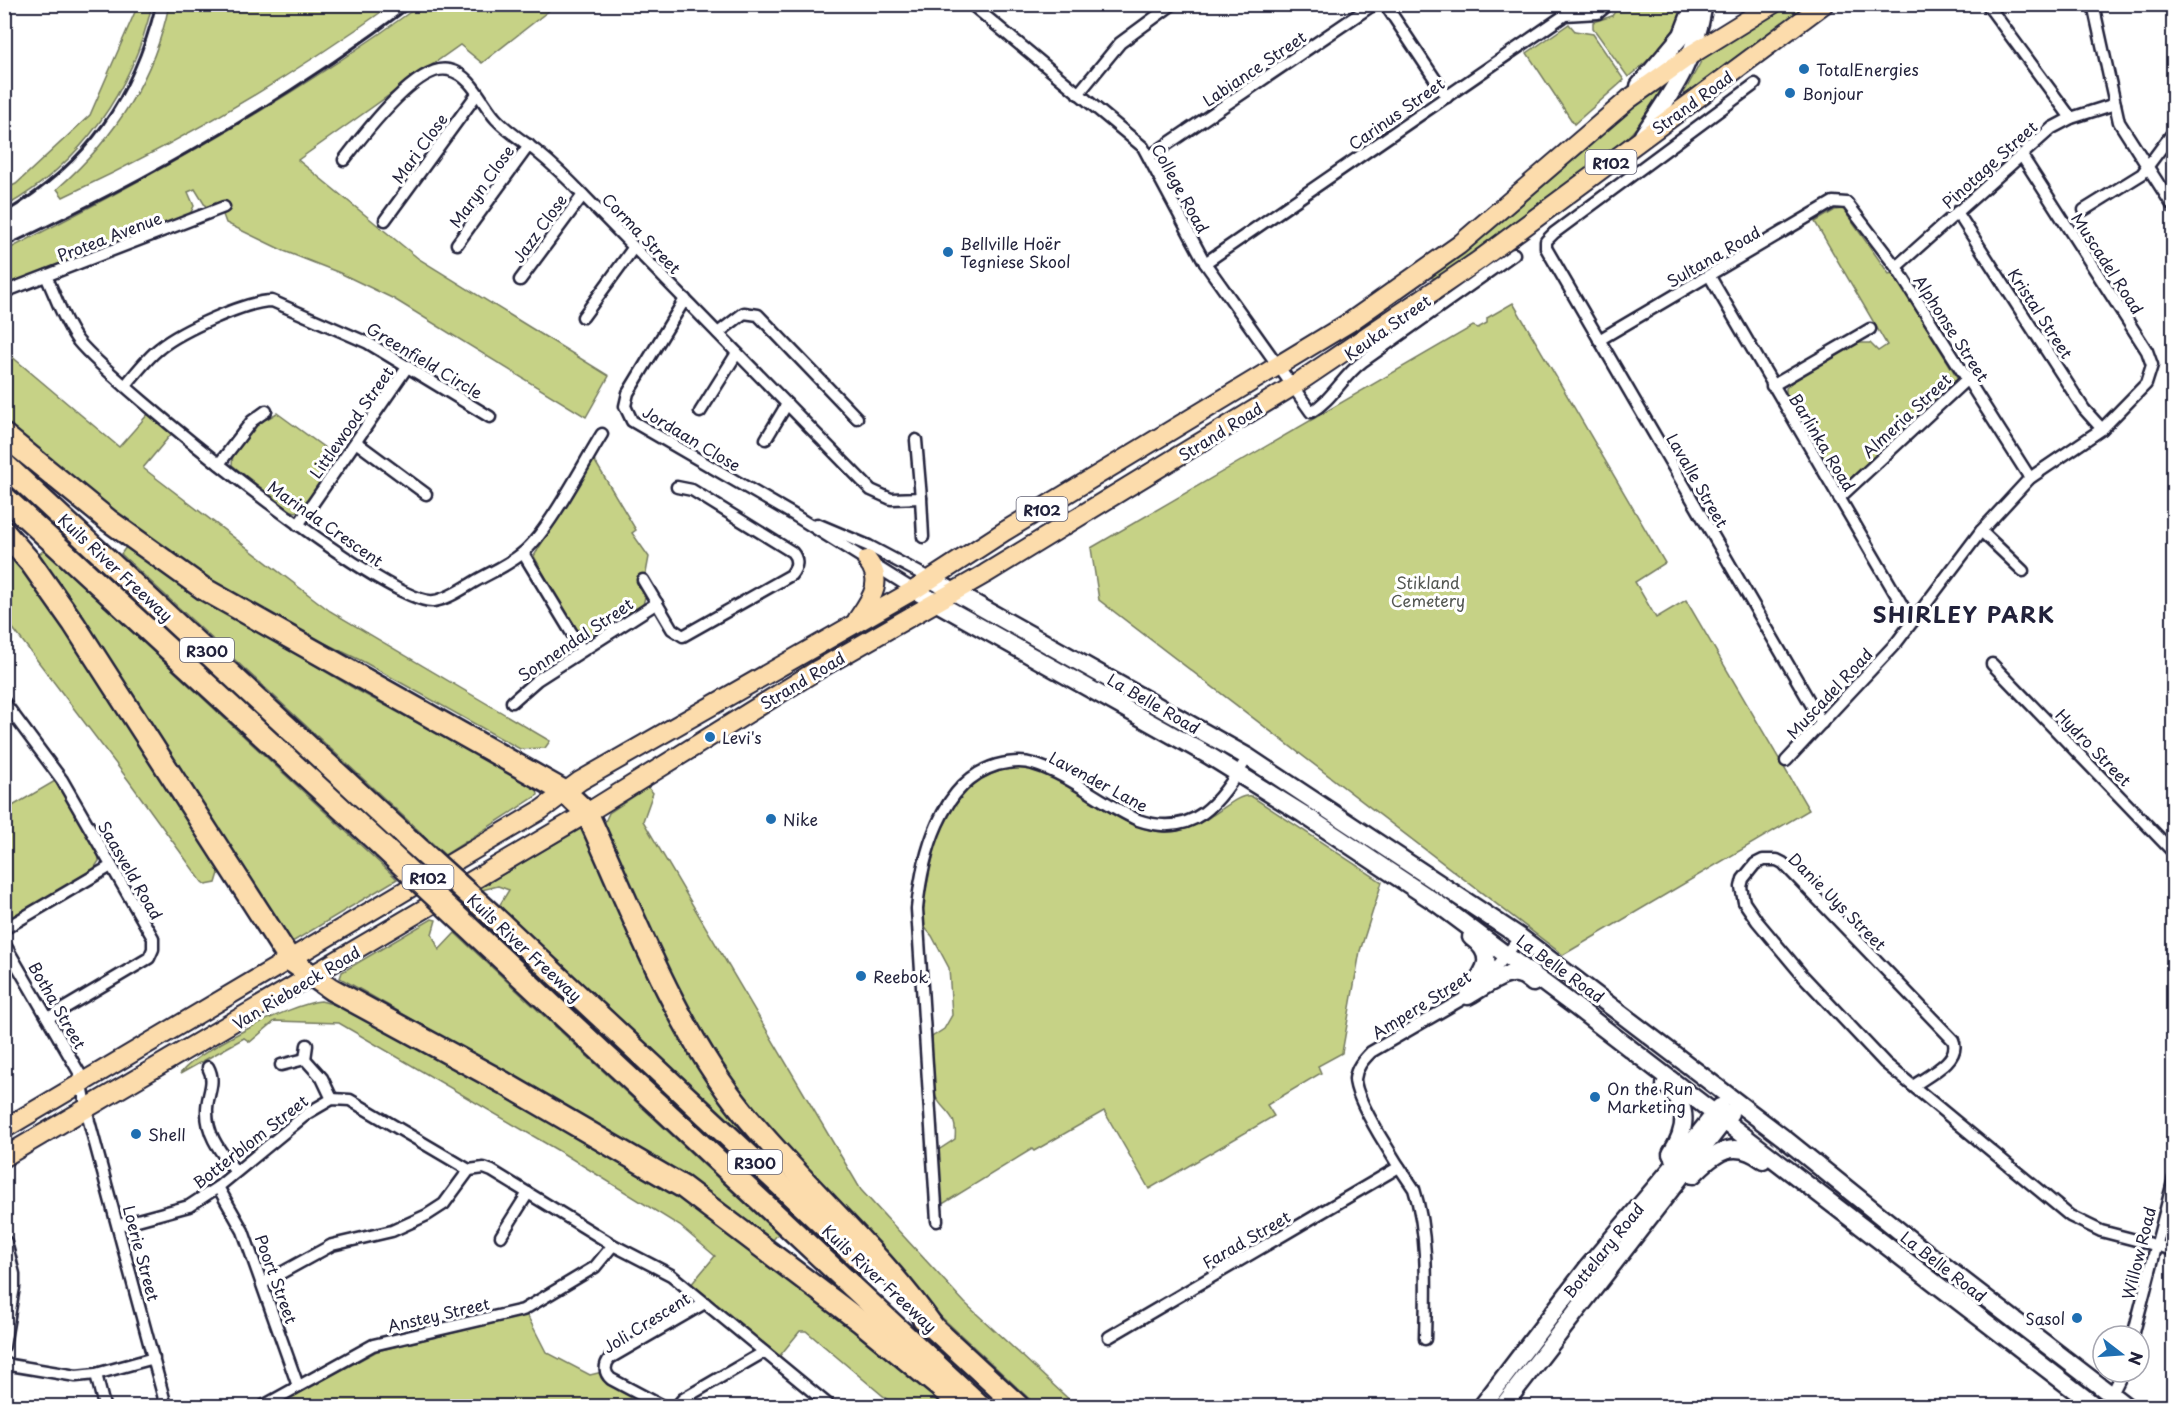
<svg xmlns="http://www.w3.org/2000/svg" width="2178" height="1411" viewBox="0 0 2178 1411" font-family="'Playpen Sans',sans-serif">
  <rect width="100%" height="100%" fill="#fff"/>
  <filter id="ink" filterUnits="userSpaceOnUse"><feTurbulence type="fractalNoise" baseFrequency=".0167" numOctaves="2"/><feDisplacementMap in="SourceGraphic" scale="12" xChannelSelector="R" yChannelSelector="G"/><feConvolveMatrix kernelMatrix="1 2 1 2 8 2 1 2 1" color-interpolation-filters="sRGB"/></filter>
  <g filter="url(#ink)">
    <g fill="#c6d286" stroke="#747a60" stroke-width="1.5">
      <path d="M138,5H152C132,91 82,163 5,207V189L16,184L90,115Z"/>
      <path d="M169,5V4L391,5C288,79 179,143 63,197L57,189C113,140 154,79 169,5Z"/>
      <path d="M420,5H556L482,63L460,45L298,160L419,259L609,376L586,417L394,299L340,273L284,251L226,223L222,212L229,209L226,202L206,207L195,189L188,192L194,206L189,216L5,287V251C151,177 287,102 420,5Z"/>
      <path d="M1619,5H1680L1678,12L1683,13C1670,40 1651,59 1628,77L1593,28V22L1612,16Z"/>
      <path d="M1788,5H1809L1686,95L1684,93L1704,56Z"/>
      <path d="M1569,24L1575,31L1593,34L1624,80L1574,124L1527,53Z"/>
      <path d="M1670,81L1651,112L1623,142L1437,278H1432L1431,276L1520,205L1625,113Z"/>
      <path d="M1843,209L1889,274L1893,273L1957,377L1954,383L1843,485L1835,482L1786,398V388L1793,381L1857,343H1870L1878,351L1887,345L1815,222L1835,210Z"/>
      <path d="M1513,303L1665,563L1635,582L1656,618L1686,600L1809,810L1563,955L1099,600L1091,548L1473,326L1478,328L1487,323V318Z"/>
      <path d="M4,350L119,447L149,413L173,432L143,468L330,611L550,741L545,748L520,749L362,661L291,627L215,583L147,537L5,427Z"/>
      <path d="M277,413L340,459L304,508L296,512L289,510L232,465L233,453L260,419H267Z"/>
      <path d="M593,458L636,530L632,533L649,557L646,573L638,578L646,593L643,605L592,635L584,637L576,633L534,556Z"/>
      <path d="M4,541L42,588L220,870L216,883L206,885L202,882L129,781L5,618Z"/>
      <path d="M126,547L245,624L355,689L537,788L538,795L445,855L121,554Z"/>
      <path d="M44,550L397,879L294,941L288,940L35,558Z"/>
      <path d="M1011,767C1068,768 1107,827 1161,832C1203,836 1232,792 1251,796L1382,882L1360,951L1342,1053L1318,1066L1321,1073L1267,1105L1274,1116L1149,1189L1104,1111L1034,1151L1032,1149L941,1205L937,1151L955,1139C958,1113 944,1114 934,1094C929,1083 932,1051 932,1037L944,1029L952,1015L949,968L932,936L922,924L921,912L937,839L956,802L975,780Z"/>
      <path d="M55,781L98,852L99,861L93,870L15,917L4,920V811Z"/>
      <path d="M648,787L653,793L643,821L861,1190L965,1303L1076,1406H1037L935,1311L743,1102L677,992L603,826L609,813Z"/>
      <path d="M582,828L754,1137L751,1140L499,906L509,890L498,886L482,890L480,888Z"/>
      <path d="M432,919L436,920L432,934L439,950L455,933L778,1234L773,1240L726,1205L649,1154L340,978L342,972Z"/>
      <path d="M321,1001L347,1008L649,1176L721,1225L952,1406H895L806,1331H800L778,1358L690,1286L715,1256L680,1226L564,1154L339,1023L275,1021L250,1042L244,1038L180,1074C194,1052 293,1003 321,1001Z"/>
      <path d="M527,1315L546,1352L590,1375L602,1372L653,1406H275L377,1351Z"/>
    </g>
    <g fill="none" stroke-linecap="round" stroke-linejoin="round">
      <g stroke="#22223b" stroke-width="15">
        <g id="street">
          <path d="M971,4L1143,147L1205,263L1311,412C1332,400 1342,377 1362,362L1514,254"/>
          <path d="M1385,4L1447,97"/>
          <path d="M1987,4L2071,118"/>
          <path d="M2093,4L2119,122L2174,208"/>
          <path d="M1755,84L1554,233L1546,241V248L1822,723"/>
          <path d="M1078,94L1120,43L1173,4"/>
          <path d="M1150,156L1374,4"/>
          <path d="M344,160C361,138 417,62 449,70C472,75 482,104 496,119C507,131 523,141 536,151C552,164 568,179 583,195L871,490L891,499L921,498L916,440"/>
          <path d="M2084,210L2142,174L2174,131"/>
          <path d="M1957,212L2084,409L2102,429"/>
          <path d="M385,220L477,94"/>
          <path d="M457,244L529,145"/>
          <path d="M1205,263L1565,15L1598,13L1609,4"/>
          <path d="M1896,267L2052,128L2071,118L2115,104"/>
          <path d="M1709,275L1912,622"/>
          <path d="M46,276C56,297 64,322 78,341C114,385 387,607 434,601C448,599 462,589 474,582C491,572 511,564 525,551C551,527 582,466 602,434"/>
          <path d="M520,280L583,195"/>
          <path d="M4,292L224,207"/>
          <path d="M685,299L628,393L625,406L632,421L794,515L914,590"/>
          <path d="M583,317L634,247"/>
          <path d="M718,333L744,313L758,315L857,418"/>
          <path d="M1599,340L1833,202L1847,203L1896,267L2030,478"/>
          <path d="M125,386C136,373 147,358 160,348C181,331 246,301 272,301L368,343L490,417"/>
          <path d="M1772,386L1870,329"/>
          <path d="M700,412L737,353"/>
          <path d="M766,439L787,404"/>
          <path d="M357,443L426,494"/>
          <path d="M219,464L252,421L266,411"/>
          <path d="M921,498L923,537"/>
          <path d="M1839,498L1967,379"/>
          <path d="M817,524L869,546L931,579"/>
          <path d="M298,525L408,366"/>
          <path d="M1981,531L2023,571"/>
          <path d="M523,553L582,650"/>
          <path d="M643,580L672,629L683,636L791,575C797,568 799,560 792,552L692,490L677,487"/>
          <path d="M1992,664L2174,853"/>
          <path d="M4,702L62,780L153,938V949L149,958L48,1018"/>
          <path d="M512,702L537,680L657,603"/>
          <path d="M1786,761L1897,642L1981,531L2030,478L2102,429L2146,384L2152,365L2147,351L2022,156"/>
          <path d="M4,929L111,866"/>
          <path d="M4,943L80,1074L89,1121L166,1406"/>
          <path d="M1485,982L1520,937"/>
          <path d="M305,1059L307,1045"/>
          <path d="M281,1065L305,1059L322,1078L332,1099"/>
          <path d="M208,1067C217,1083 206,1095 207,1112C207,1137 222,1153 235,1171"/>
          <path d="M1913,1086C1927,1076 1962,1060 1953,1040L1783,863L1777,860H1763L1755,864L1743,879L1741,887L1744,902L1757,921L1803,976L1885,1063L2070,1216L2101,1231L2174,1250"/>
          <path d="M218,1187L243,1231L298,1386"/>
          <path d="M937,1221L917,909C922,857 940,782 997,765C1009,762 1021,760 1033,764C1071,775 1102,804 1138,820C1196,840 1220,800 1248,757"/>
          <path d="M119,1225L189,1206L218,1187L308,1113L332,1099L350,1100L469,1170L484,1168L492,1171L613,1245L671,1275L830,1406"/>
          <path d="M501,1236L528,1193"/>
          <path d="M263,1283L332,1245L392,1231L427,1215L444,1204L469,1170"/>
          <path d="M2133,1336L2174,1178"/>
          <path d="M1109,1337L1399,1167"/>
          <path d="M1425,1339C1426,1291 1429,1235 1414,1189C1400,1169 1355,1101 1355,1079C1356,1068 1363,1060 1371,1052L1473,993"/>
          <path d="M4,1346L14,1287V1274L6,1242"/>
          <path d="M4,1364L76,1376L96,1374L154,1358"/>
          <path d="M96,1374L104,1406"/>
          <path d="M263,1406L373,1345L523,1310L595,1267L613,1245"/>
          <path d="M662,1406L611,1379C604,1373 604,1365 610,1358L705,1303"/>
          <path d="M677,1406L683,1399L764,1352"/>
          <path d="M2106,1406L2123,1372"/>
        </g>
      </g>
      <g stroke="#22223b" stroke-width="21">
        <g id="secondary">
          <path d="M1639,86L1682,35L1694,4"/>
          <path d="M1643,135C1675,88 1694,62 1704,4"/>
          <path d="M931,579L1248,757L1520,937L1785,1139L1913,1242L2126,1406"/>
          <path d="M914,590L1208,755L1303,814L1438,904L1576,1007L2095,1406"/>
          <path d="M1469,993C1484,971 1498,957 1471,937"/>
          <path d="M1468,996C1481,989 1506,969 1521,975C1525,976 1529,980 1533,983"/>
          <path d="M1665,1085C1690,1105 1687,1129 1671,1154"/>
          <path d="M1693,1175C1715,1152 1734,1138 1763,1160"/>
          <path d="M1482,1406L1588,1267L1672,1168L1720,1107"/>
          <path d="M1503,1406L1730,1113"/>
        </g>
      </g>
      <g stroke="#22223b" stroke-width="22">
        <g id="primary">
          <path d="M857,620C871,599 885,582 867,560"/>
          <path d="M4,1129L541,810L580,781L914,590L1005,531L1350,322L1459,245L1629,99L1692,54L1773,4"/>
          <path d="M4,1157L587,813L819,669L985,574L1293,386L1478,261L1824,4"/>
        </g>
      </g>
      <g stroke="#22223b" stroke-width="26">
        <g id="highway">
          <path d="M4,435L108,520L204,589L565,792L587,813C632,911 675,1028 743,1112C803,1186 878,1249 933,1327"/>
          <path d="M4,464L407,838"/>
          <path d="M4,497L384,848"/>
          <path d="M4,532L31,563L74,624L290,960L331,989L504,1083L683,1187L861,1322L963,1406"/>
          <path d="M493,916L865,1264"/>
          <path d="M466,925L980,1406"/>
          <path d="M923,1318L1018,1406"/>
        </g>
      </g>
      <use href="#street" stroke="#fff" stroke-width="10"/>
      <use href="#secondary" stroke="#fff" stroke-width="16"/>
      <use href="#primary" stroke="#fcdcac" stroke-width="18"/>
      <use href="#highway" stroke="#fcdcac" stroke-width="21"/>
      <g stroke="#22223b" stroke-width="3">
        <path d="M4,213C87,163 133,98 156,4"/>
        <path d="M4,247C148,180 288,100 414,4"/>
      </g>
      <g stroke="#22223b" stroke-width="26" stroke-linecap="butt">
        <g id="highway-bridge">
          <path d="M407,838L493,916"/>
          <path d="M384,848L466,925"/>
        </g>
      </g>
      <use href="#highway-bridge" stroke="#fcdcac" stroke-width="21"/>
    </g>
  </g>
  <g fill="#1f6fb2" stroke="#fff" stroke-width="2">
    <circle cx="1804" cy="69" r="6"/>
    <circle cx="1790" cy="93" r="6"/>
    <circle cx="948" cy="252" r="6"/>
    <circle cx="710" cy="737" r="6"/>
    <circle cx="771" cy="819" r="6"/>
    <circle cx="861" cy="976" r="6"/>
    <circle cx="1595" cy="1097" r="6"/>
    <circle cx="136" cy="1134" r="6"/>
    <circle cx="2077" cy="1318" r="6"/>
  </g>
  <g text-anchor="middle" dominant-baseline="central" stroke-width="6" stroke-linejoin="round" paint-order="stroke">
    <g fill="#fff" stroke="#646476" stroke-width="1.5">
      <rect x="1585.5" y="150" width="51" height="24" rx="4.5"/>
      <rect x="1016.5" y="497" width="51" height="24" rx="4.5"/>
      <rect x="180" y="638" width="54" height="24" rx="4.5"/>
      <rect x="402.5" y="865" width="51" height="24" rx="4.5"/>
      <rect x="728" y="1150" width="54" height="24" rx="4.5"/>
    </g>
    <g font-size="15" font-weight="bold" fill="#22223b">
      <text x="1611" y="162">R102</text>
      <text x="1042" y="509">R102</text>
      <text x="207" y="650">R300</text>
      <text x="428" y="877">R102</text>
      <text x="755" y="1162">R300</text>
    </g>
    <g font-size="16" fill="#22223b" stroke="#fff">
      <text transform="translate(1254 68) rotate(-34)">Labiance Street</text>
      <text transform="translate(1692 102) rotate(-36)">Strand Road</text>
      <text transform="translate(1396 113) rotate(-35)">Carinus Street</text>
      <text transform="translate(419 148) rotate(-54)">Mari Close</text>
      <text transform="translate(1989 164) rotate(-42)">Pinotage Street</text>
      <text transform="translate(481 186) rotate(-54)">Maryn Close</text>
      <text transform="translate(1181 188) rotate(61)">College Road</text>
      <text transform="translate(539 228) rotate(-54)">Jazz Close</text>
      <text transform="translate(642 233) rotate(46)">Corma Street</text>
      <text transform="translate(109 236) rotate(-21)">Protea Avenue</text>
      <text transform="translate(1713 256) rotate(-30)">Sultana Road</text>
      <text transform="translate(2108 263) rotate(57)">Muscadel Road</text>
      <text transform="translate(2041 313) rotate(57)">Kristal Street</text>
      <text transform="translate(1387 327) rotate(-35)">Keuka Street</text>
      <text transform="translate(1952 328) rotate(57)">Alphonse Street</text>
      <text transform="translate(425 360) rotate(31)">Greenfield Circle</text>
      <text transform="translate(1906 415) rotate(-43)">Almeria Street</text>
      <text transform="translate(351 422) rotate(-55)">Littlewood Street</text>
      <text transform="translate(1220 431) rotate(-32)">Strand Road</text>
      <text transform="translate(692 438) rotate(31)">Jordaan Close</text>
      <text transform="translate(1823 442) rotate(59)">Barlinka Road</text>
      <text transform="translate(1698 480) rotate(60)">Lavalle Street</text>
      <text transform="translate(326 523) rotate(35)">Marinda Crescent</text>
      <text transform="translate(116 567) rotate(43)">Kuils River Freeway</text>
      <text transform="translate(575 639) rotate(-34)">Sonnendal Street</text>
      <text transform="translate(802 680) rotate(-31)">Strand Road</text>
      <text transform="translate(1829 693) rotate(-47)">Muscadel Road</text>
      <text transform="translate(1154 703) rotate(30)">La Belle Road</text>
      <text transform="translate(2094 747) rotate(46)">Hydro Street</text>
      <text transform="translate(1099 781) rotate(28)">Lavender Lane</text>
      <text transform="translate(131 870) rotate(60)">Saasveld Road</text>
      <text transform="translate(1838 901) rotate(45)">Danie Uys Street</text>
      <text transform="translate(525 947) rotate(43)">Kuils River Freeway</text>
      <text transform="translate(1561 968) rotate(36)">La Belle Road</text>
      <text transform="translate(296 987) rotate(-31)">Van Riebeeck Road</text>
      <text transform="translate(1421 1004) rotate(-32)">Ampere Street</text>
      <text transform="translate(58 1005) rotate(60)">Botha Street</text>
      <text transform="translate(250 1141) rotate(-38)">Botterblom Street</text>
      <text transform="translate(1246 1239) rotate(-30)">Farad Street</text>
      <text transform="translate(1603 1250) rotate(-51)">Bottelary Road</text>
      <text transform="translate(142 1253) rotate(75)">Loerie Street</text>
      <text transform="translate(2138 1253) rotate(-76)">Willow Road</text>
      <text transform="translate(1944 1266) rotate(38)">La Belle Road</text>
      <text transform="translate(880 1278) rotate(43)">Kuils River Freeway</text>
      <text transform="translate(277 1279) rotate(70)">Poort Street</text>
      <text transform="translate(438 1314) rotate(-13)">Anstey Street</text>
      <text transform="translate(646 1322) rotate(-32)">Joli Crescent</text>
    </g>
    <g font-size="16" fill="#22223b" stroke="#fff" text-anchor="start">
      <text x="1816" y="69">TotalEnergies</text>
      <text x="1802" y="93">Bonjour</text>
      <text x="960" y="243">Bellville Hoër<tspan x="960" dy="18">Tegniese Skool</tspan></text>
      <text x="722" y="737">Levi's</text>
      <text x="783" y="819">Nike</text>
      <text x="873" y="976">Reebok</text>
      <text x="1607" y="1088">On the Run<tspan x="1607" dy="18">Marketing</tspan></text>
      <text x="148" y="1134">Shell</text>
      <text x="2065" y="1318" text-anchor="end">Sasol</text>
    </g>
    <g font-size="16" fill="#535752" stroke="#fff">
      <text x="1428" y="582">Stikland<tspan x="1428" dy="18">Cemetery</tspan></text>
    </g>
    <g font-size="22" font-weight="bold" letter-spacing="1.5" fill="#22223b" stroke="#fff">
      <text x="1964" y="613">SHIRLEY PARK</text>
    </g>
  </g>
  <rect width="2178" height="1411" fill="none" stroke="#fff" stroke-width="24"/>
  <rect x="12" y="12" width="2154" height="1387" fill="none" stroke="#22223b" stroke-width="2" filter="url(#ink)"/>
  <g transform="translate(2121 1354) rotate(107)"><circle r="28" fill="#ffffff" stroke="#a7a7b1" stroke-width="1.5"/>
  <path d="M0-4.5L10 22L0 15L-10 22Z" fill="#1f6fb2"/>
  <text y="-9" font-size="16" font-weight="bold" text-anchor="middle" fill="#22223b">N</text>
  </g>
</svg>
